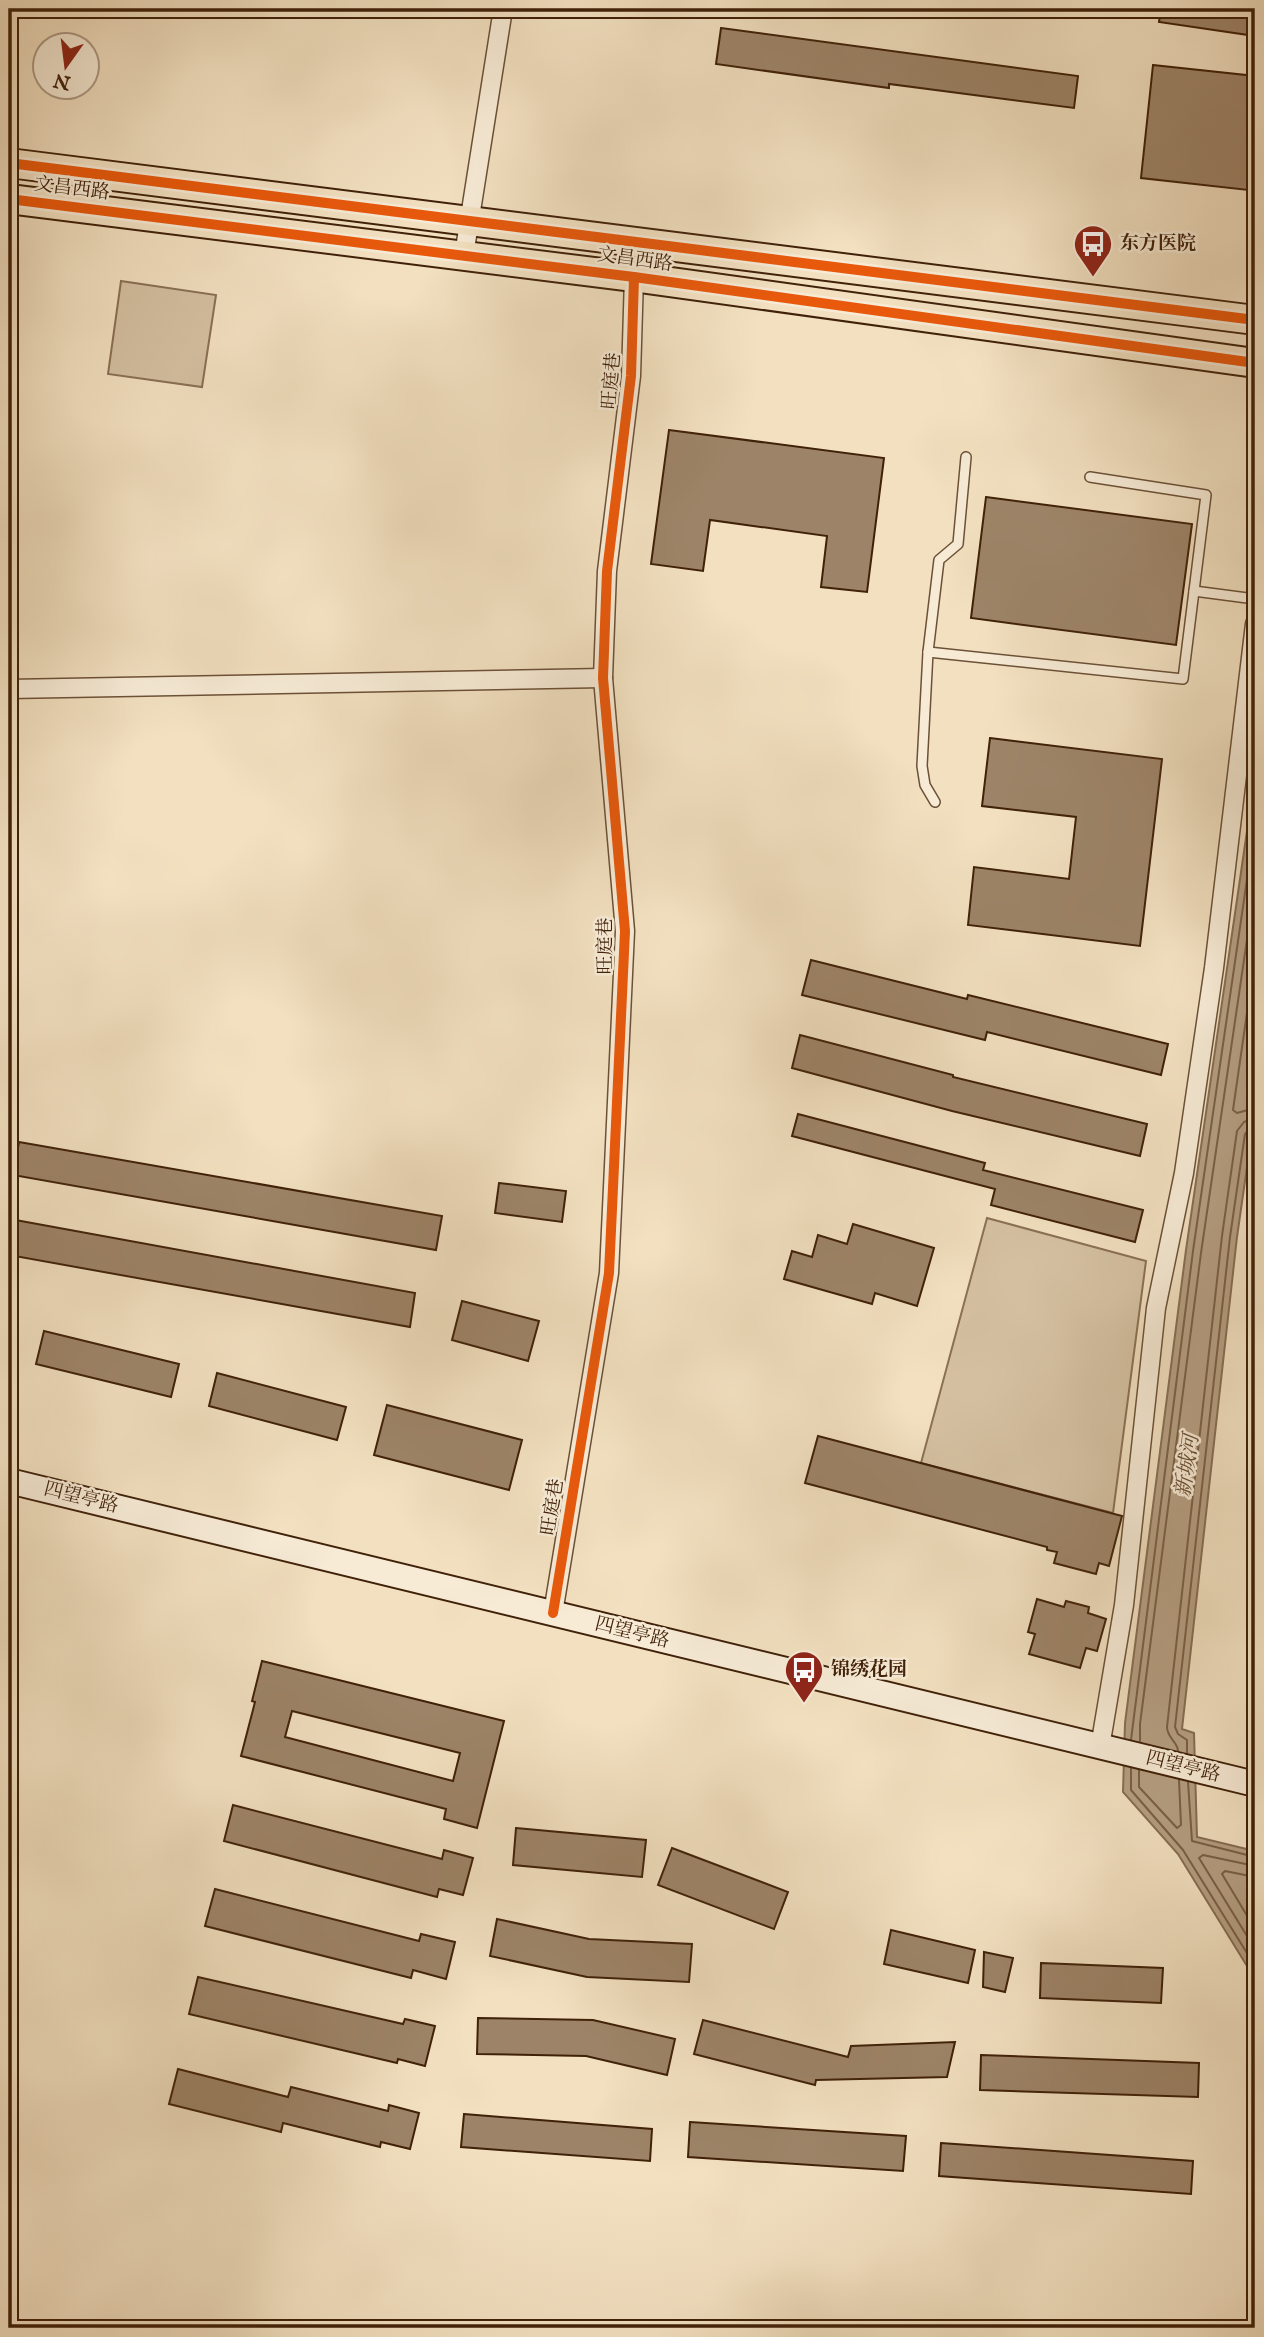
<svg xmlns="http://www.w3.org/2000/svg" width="1264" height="2337" viewBox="0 0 1264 2337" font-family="'IM FELL English','Noto Serif SC',serif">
  <rect width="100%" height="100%" fill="#f2e0c0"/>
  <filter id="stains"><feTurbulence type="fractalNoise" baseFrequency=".00286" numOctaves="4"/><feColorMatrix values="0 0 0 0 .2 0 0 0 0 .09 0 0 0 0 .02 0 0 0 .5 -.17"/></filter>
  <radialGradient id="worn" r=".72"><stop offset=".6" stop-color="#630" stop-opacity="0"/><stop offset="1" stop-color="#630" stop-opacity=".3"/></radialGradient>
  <g fill="#d4c0a1" stroke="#8a7055" stroke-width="2">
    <path d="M121,281L216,295L202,387L108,374Z"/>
    <path d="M987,1218L1146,1261L1113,1513L921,1463Z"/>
  </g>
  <path fill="#b59f82" stroke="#866d52" stroke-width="2" d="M1255,776V1111L1237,1237L1182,1729L1194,1733L1197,1837L1255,1851V1979L1178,1854L1123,1792L1125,1723L1186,1250Z"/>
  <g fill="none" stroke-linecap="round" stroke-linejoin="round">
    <g stroke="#7a6046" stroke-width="2">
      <path d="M1255,957L1233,1110L1237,1113L1255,1108"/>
      <path d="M1131,1740L1193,1251L1255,824"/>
      <path d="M1140,1742V1724L1201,1253L1255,885"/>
      <path d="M1178,1751C1178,1742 1167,1738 1167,1727L1222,1236L1237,1131L1244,1122L1255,1118"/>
      <path d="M1187,1753V1740L1178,1734L1175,1727L1230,1237L1245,1134L1249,1129L1255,1127"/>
      <path d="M1131,1768V1790L1183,1850L1255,1966"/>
      <path d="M1139,1770V1787L1177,1828L1181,1825L1179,1780"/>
      <path d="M1188,1782L1192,1841L1255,1857"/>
      <path d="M1255,1866L1203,1855L1199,1858L1255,1949"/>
      <path d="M1255,1877L1225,1871L1222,1874L1255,1929"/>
    </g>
  </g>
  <g fill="#9d8468" stroke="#402109" stroke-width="2" fill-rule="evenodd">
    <path d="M1161,9H1255V36L1159,22Z"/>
    <path d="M721,28L1078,76L1074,108L889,84V88L716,64Z"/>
    <path d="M1153,65L1255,76V126L1248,190L1141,178Z"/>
    <path d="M669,430L884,458L867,592L821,587L827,536L710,520L703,571L651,564Z"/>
    <path d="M986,497L1192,524L1176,645L971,618Z"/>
    <path d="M990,738L1162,759L1140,946L968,925L974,867L1069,879L1076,817L982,806Z"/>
    <path d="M811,960L967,999L968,995L1168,1044L1161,1075L987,1032L985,1040L802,995Z"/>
    <path d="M800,1035L953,1075V1077L1147,1124L1140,1156L952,1111L792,1068Z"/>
    <path d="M798,1114L985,1163L983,1170L1143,1210L1135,1242L991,1205L995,1189L792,1136Z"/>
    <path d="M19,1142L442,1216L436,1250L13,1175Z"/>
    <path d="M499,1183L566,1191L562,1222L495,1213Z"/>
    <path d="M10,1219L415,1293L410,1327L9,1255Z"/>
    <path d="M853,1224L934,1248L917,1306L875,1293L872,1304L784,1279L792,1251L812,1257L818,1235L847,1244Z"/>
    <path d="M462,1301L539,1321L528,1361L452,1340Z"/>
    <path d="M44,1331L179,1364L171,1397L36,1364Z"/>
    <path d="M217,1373L346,1407L337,1440L209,1406Z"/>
    <path d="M387,1405L522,1440L509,1490L374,1455Z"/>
    <path d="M818,1436L1122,1516L1109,1566L1099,1563L1096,1574L1054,1563L1057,1552L1047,1550V1547L805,1483Z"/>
    <path d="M1037,1599L1064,1607L1066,1601L1089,1607L1088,1613L1106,1619L1097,1651L1086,1648L1080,1668L1029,1654L1035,1634L1028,1632Z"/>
    <path d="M262,1661L504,1721L477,1828L444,1819L446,1809L241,1756L255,1702L252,1701ZM292,1711L460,1753L453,1781L285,1737Z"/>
    <path d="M233,1805L442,1859L444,1850L473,1858L463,1895L439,1889L437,1897L224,1841Z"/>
    <path d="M516,1828L646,1840L642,1877L513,1865Z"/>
    <path d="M672,1848L788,1892L774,1929L658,1885Z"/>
    <path d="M215,1889L419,1941L421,1934L455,1942L446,1979L413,1970L411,1978L205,1926Z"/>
    <path d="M497,1919L589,1939L692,1944L689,1982L587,1977L490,1956Z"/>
    <path d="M891,1930L975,1950L968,1983L884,1964Z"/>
    <path d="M984,1952L1013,1958L1005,1992L983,1987Z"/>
    <path d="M1041,1963L1163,1968L1161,2003L1040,1998Z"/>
    <path d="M198,1977L403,2024L405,2019L435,2026L425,2066L398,2059L397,2063L189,2014Z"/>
    <path d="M478,2018L593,2020L675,2039L667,2075L586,2056L477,2054Z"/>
    <path d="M703,2020L848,2057L851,2046L955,2042L947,2077L816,2080L815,2085L694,2054Z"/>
    <path d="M981,2055L1199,2063L1198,2097L980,2090Z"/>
    <path d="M178,2069L288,2097L291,2087L388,2111L389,2105L419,2113L410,2149L381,2142L380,2147L283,2123L281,2132L169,2104Z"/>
    <path d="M464,2114L652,2129L650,2161L461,2147Z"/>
    <path d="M690,2122L906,2136L903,2171L688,2157Z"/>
    <path d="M941,2143L1193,2161L1191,2194L939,2176Z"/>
  </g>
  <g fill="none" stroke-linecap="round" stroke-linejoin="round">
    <g stroke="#6c5137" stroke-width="12">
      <g id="lane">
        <path d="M1194,591L1255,599"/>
        <path d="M928,652L1183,679L1206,495L1090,477"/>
        <path d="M935,802L925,785L922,766L928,652L939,560L958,544L966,457"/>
      </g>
    </g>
    <g stroke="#6c5137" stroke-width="21">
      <g id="street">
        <path d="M464,255L503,9"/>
        <path d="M9,689L603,678"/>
        <path d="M553,1613L609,1273L625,931L603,678L607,571L631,376L634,277"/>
        <path d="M1100,1747L1124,1605L1156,1308L1184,1173L1214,968L1255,624"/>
      </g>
    </g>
    <g stroke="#402109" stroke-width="28">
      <path id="secondary" d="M9,1481L1255,1784"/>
    </g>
    <g stroke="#402109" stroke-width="32">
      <g id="primary">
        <path d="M9,163L1255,320"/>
        <path d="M9,199L634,277L1255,363"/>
      </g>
    </g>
    <use href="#lane" stroke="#f7ebd6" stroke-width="9"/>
    <use href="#street" stroke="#f7ebd6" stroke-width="18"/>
    <use href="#secondary" stroke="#f7ebd6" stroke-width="24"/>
    <use href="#primary" stroke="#f2e0c0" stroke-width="28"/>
    <g stroke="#f7ebd6" stroke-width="15">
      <g id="cycleway">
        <path d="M9,163L1255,320"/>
        <path d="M9,199L634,277L1255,363"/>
        <path d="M553,1613L609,1273L625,931L603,678L607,571L631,376L634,277"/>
      </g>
    </g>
    <use href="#cycleway" stroke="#e8590c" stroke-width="10"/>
  </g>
  <defs>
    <g id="bus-pin" transform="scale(2.0125)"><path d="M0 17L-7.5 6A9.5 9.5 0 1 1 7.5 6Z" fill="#8f2418" stroke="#f7ebd6"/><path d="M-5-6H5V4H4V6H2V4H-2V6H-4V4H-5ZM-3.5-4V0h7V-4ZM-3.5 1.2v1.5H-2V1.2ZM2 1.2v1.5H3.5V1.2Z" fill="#fff"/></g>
  </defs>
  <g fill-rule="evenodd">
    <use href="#bus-pin" x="1093" y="244"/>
    <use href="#bus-pin" x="804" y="1670"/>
  </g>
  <g text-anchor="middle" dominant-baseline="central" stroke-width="5" stroke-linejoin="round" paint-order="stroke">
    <g font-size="19" fill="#402109" stroke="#f7ebd6">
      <text transform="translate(72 189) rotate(7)">文昌西路</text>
      <text transform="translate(635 260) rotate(8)">文昌西路</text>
      <text transform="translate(612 381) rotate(-85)">旺庭巷</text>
      <text transform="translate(606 946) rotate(-90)">旺庭巷</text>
      <text transform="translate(81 1498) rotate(14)">四望亭路</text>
      <text transform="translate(553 1507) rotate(-81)">旺庭巷</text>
      <text transform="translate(632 1633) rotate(14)">四望亭路</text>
      <text transform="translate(1183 1767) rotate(14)">四望亭路</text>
    </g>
    <g font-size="19" font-weight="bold" fill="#402109" stroke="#f7ebd6" text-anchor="start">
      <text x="1120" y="244">东方医院</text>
      <text x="831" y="1670">锦绣花园</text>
    </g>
    <g font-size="21" font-style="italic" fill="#694d33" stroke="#f7ebd6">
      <text transform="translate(1188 1466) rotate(-82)">新城河</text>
    </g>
  </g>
  <rect width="1264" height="2337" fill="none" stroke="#f2e0c0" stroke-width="35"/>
  <rect x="10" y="10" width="1243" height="2316" fill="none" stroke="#402109" stroke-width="3.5"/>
  <rect x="18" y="18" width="1229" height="2302" fill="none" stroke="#402109" stroke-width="2"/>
  <g transform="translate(66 66) rotate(194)"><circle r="33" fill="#f7ebd6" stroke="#ae9a84" stroke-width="2"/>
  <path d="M0-5L12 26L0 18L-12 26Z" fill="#8f2418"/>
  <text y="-10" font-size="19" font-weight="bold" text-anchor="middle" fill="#402109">N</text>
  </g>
  <rect width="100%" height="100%" filter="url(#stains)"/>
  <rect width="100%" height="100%" fill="url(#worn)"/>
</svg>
